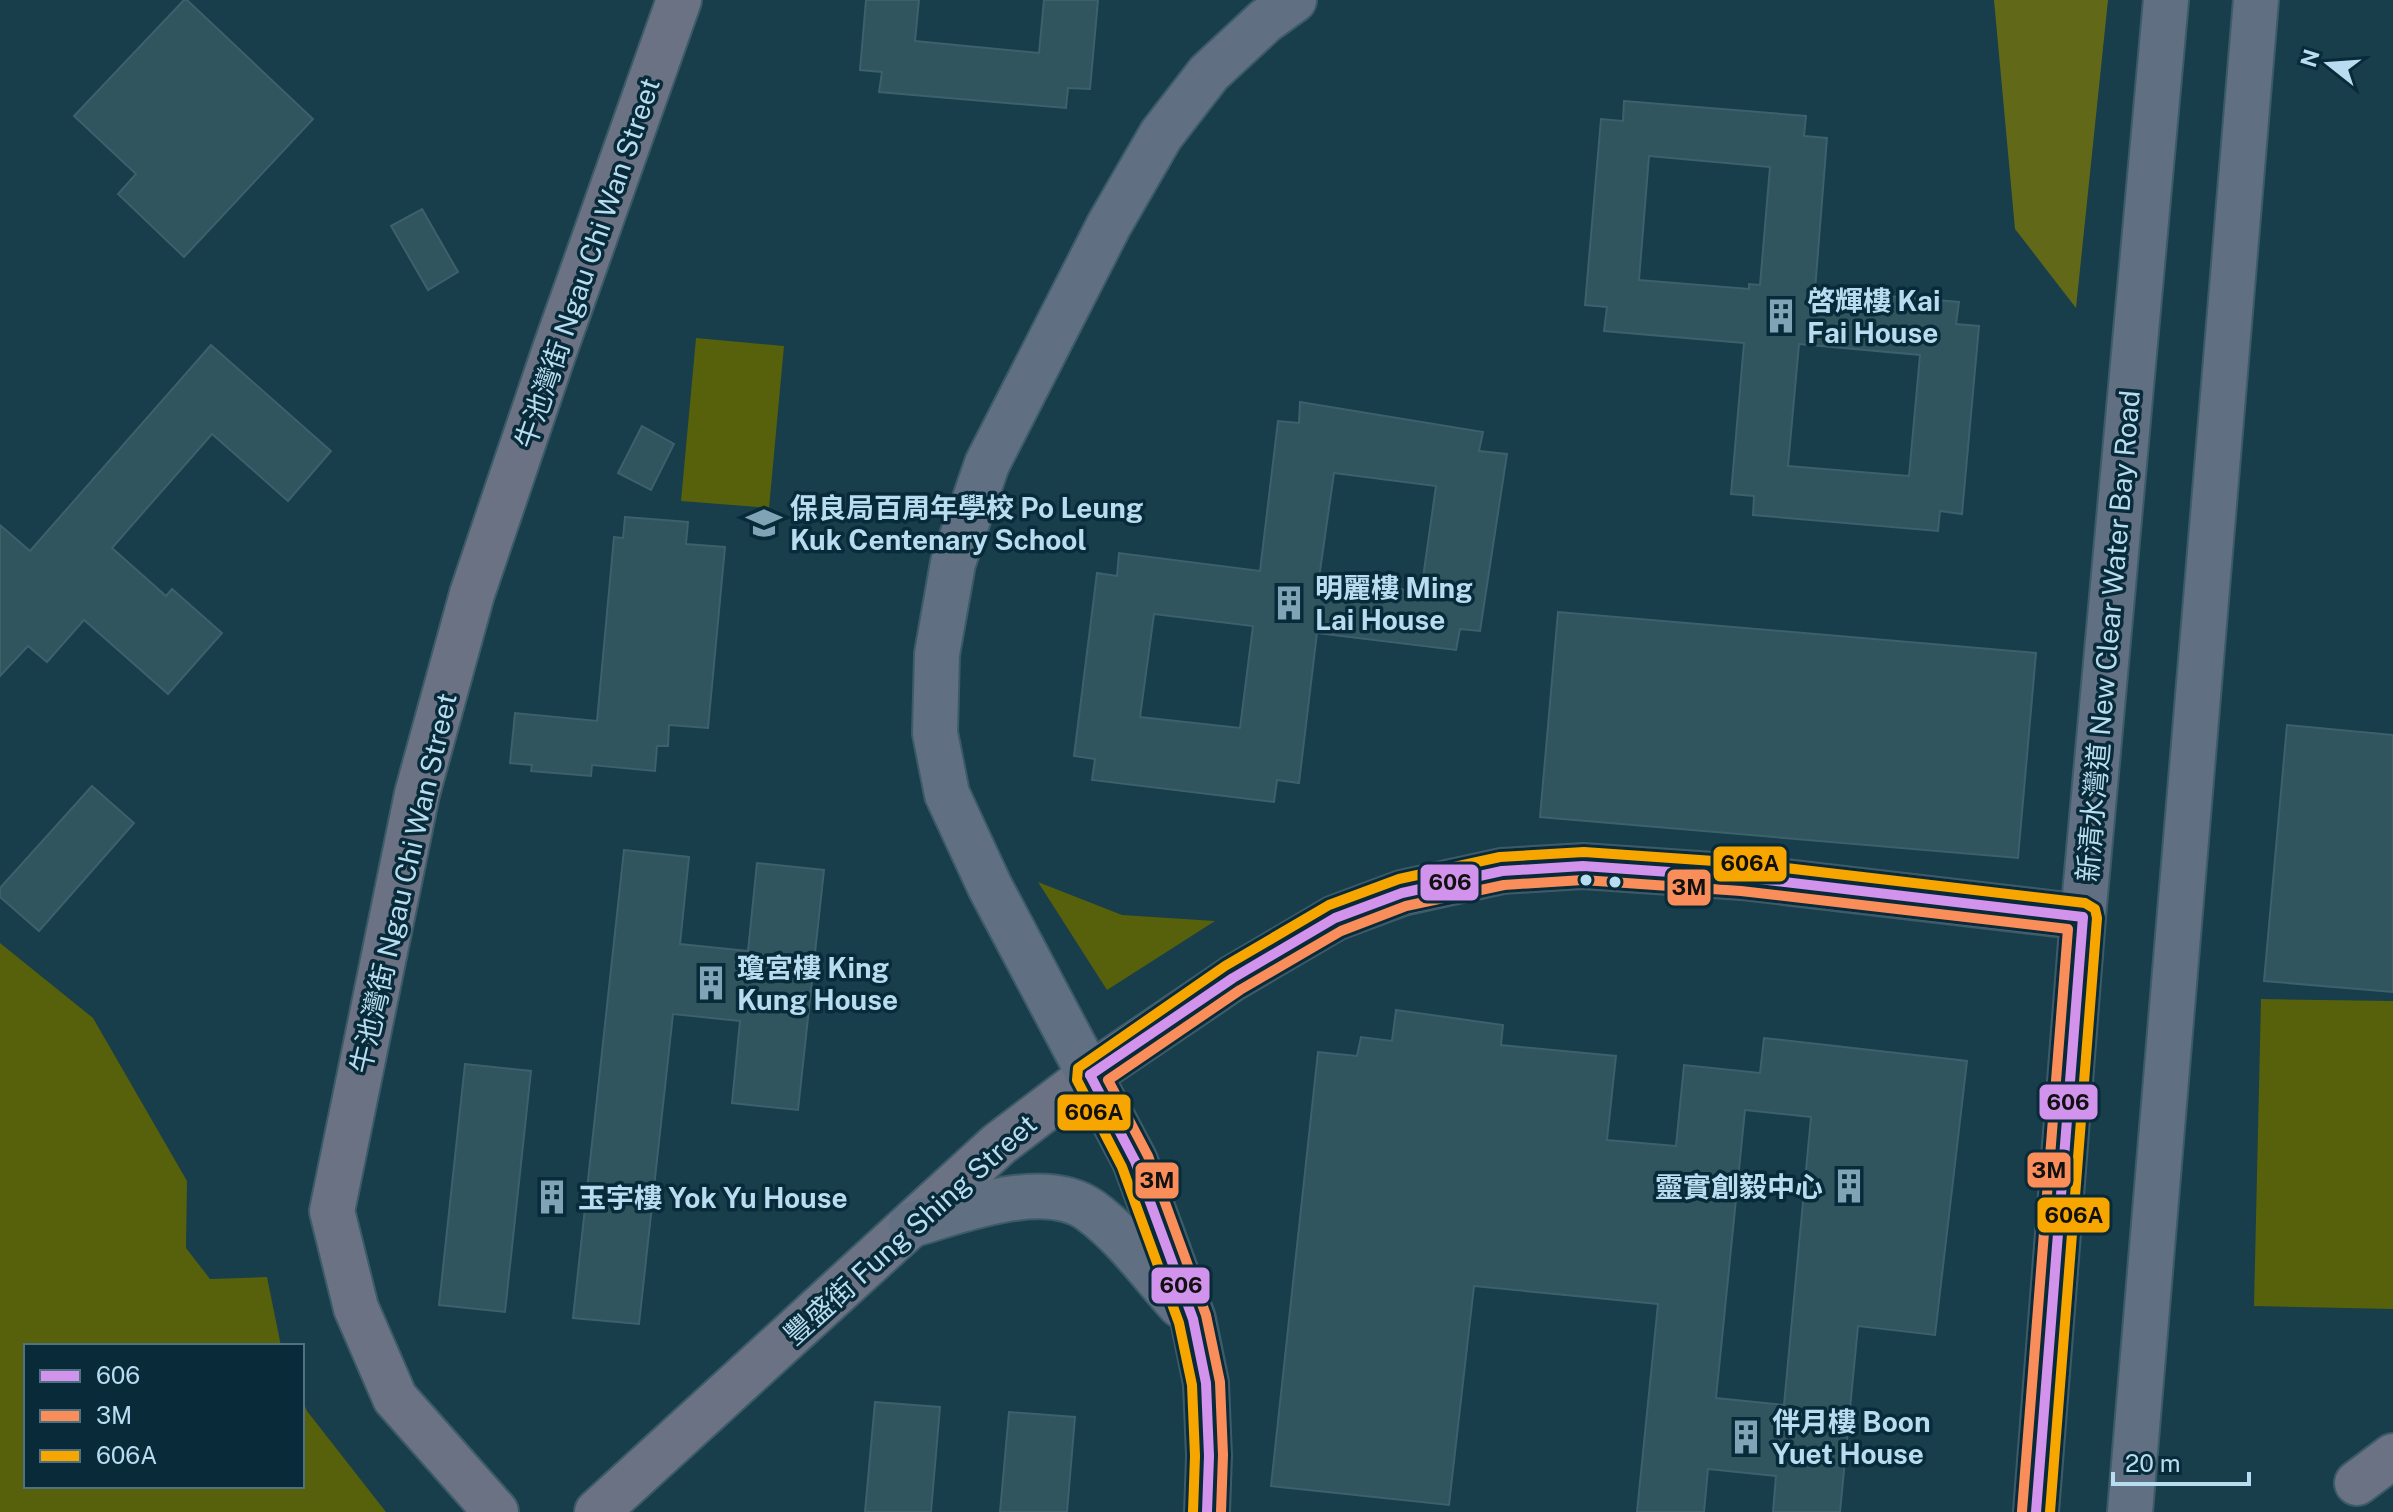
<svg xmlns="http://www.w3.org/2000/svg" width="2393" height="1512" viewBox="0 0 2393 1512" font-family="'Public Sans','Noto Sans TC',sans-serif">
  <rect width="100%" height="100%" fill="#183d4b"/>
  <g fill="#57600b">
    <path d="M696,338L784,346L769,508L681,501Z"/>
    <path d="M1038,882L1122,915L1215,921L1107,990Z"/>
    <path d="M0,943L93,1018L187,1181L186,1248L210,1279L267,1277L281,1346H26V1486H302V1399L307,1411L386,1512H0Z"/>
    <path d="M2261,999L2393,1001V1309L2254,1306Z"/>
  </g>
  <path fill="#616919" d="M1994,0H2108L2076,308L2015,229Z"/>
  <g fill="#30555f" stroke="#3d616c" stroke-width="2" fill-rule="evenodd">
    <path d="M184,0H187L313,119L184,257L118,194L136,174L74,116Z"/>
    <path d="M866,0H919L915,41L1039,53L1044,0H1098L1090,89L1068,88L1066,108L879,92L882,72L860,70Z"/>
    <path d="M1624,101L1806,116L1804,136L1827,138L1815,290L1959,302L1956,324L1979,326L1962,514L1940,511L1938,531L1753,515L1754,496L1731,494L1744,343L1604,331L1607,307L1585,305L1601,119L1623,121ZM1649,156L1770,167L1760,285L1749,284V289L1639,280ZM1799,344L1920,355L1909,476L1788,466Z"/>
    <path d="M422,209L458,272L428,290L391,226Z"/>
    <path d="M211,345L331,451L288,501L212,434L112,548L166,596L172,589L222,633L168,694L84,620L47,662L28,646L0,676V525L30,551Z"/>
    <path d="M1300,402L1483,432L1479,451L1507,454L1480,631L1460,629L1456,650L1317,633L1299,783L1277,780L1274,802L1092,780L1095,759L1074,756L1097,573L1117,576L1119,553L1260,571L1278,421L1299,423ZM1334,473L1436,486L1421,592L1319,578ZM1154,614L1253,626L1240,728L1140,717Z"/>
    <path d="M642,426L674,444L651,490L618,473Z"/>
    <path d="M625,517L688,522L686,544L725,547L708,728L669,725L668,746H657L655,771L592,765L591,776L531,771L532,765L510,763L515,713L597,721L614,537L623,538Z"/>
    <path d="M1558,612L2036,653L2018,858L1540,817Z"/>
    <path d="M2287,725L2393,735V992L2264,981Z"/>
    <path d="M92,786L134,823L39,931L0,897V888Z"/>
    <path d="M624,850L689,857L680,944L748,951L757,863L824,870L798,1110L732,1103L740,1021L673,1014L639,1324L573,1318Z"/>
    <path d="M1396,1010L1503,1025L1501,1045L1616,1056L1607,1140L1676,1146L1684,1065L1760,1073L1764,1038L1967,1061L1935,1335L1858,1326L1840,1512H1773L1776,1476L1708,1469L1704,1512H1637L1658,1304L1474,1286L1449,1505L1271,1486L1318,1052L1357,1056L1361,1037L1392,1041ZM1745,1110L1811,1117L1784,1405L1716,1398Z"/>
    <path d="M465,1064L531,1071L505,1312L439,1305Z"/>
    <path d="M875,1402L940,1407L931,1512H865Z"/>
    <path d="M1009,1412L1075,1417L1067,1512H1000Z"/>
  </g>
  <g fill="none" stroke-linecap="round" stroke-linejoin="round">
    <g stroke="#3c5b68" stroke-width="48">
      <g id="minor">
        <path d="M2357,1483L2393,1456"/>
        <path d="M496,1512L395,1398L356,1308L332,1211L417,794L472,594L554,352L679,0"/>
        <path d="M597,1512L999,1144L1090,1075L1233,978L1335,918L1402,893L1502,871L1583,866L1742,877L2083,917"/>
      </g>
    </g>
    <g stroke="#3c5b68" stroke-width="48">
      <g id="major">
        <path d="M911,1225C960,1211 1045,1177 1091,1211C1125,1236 1152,1274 1180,1305"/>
        <path d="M1207,1512L1209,1456L1206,1383L1193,1319L1135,1161L990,887L947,794L935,733L937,654L953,563L987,464L1109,225L1161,135L1209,73L1265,21L1294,0"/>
        <path d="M2036,1512L2083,917L2166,0"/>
        <path d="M2130,1512L2256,0"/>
      </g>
    </g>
    <use href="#minor" stroke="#6a7284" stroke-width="44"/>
    <use href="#major" stroke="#606f82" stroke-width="44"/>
    <g stroke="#092a39" stroke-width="16">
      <g id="bus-1">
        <path d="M1090,1075L1233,978L1335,918L1402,893L1502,871L1583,866L1742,877L2083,917L2036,1512"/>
        <path d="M1090,1075L1135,1161L1193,1319L1206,1383L1209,1456L1207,1512"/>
      </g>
    </g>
    <g stroke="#092a39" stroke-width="16">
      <path id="bus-2" d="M1221,1512L1223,1455L1220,1382L1206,1315L1148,1156L1108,1080L1240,990L1341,931L1406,906L1504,885L1583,880L1741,891L2068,929L2022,1511"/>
    </g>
    <g stroke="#092a39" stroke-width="16">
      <path id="bus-3" d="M1193,1512L1195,1456L1192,1385L1179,1323L1122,1167L1077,1080L1078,1068L1225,966L1329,905L1399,879L1500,857L1584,852L1743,863L2085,903L2095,909L2097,918L2050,1512"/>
    </g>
    <use href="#bus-1" stroke="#d193ec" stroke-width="10"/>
    <use href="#bus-2" stroke="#fa8e5a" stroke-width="10"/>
    <use href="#bus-3" stroke="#f7a600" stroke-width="10"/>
  </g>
  <defs>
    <g id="building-bare" transform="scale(2.76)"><path d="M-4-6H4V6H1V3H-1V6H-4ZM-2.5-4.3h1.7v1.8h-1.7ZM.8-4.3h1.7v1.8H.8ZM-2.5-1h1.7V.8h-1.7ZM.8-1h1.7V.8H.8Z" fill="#80a4b6" stroke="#092a39" stroke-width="2.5" paint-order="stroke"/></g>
    <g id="school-bare" transform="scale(2.76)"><path d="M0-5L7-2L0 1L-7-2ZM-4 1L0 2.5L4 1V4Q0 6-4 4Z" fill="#80a4b6" stroke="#092a39" stroke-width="2.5" paint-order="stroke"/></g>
  </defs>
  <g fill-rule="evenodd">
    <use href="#building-bare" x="1781" y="316"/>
    <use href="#school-bare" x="764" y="523"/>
    <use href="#building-bare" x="1289" y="603"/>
    <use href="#building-bare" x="711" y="983"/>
    <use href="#building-bare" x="1849" y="1186"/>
    <use href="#building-bare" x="552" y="1197"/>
    <use href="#building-bare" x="1746" y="1437"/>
  </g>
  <g fill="#b8dcf0" stroke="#092a39" stroke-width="3">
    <circle cx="1586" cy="880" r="7"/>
    <circle cx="1615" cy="882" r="7"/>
  </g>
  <g text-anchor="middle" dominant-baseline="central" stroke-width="7" stroke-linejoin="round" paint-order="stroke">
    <g font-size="28" fill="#b8dcf0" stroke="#092a39">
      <text transform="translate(587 263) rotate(-71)">牛池灣街 Ngau Chi Wan Street</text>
      <text transform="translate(2108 636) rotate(-85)">新清水灣道 New Clear Water Bay Road</text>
      <text transform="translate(403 883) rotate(-77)">牛池灣街 Ngau Chi Wan Street</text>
      <text transform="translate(910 1229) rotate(-42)">豐盛街 Fung Shing Street</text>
    </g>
    <g font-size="28" font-weight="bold" fill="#b8dcf0" stroke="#092a39" text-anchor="start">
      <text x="1807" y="300">啓輝樓 Kai<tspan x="1807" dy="32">Fai House</tspan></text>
      <text x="790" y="507">保良局百周年學校 Po Leung<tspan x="790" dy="32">Kuk Centenary School</tspan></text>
      <text x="1315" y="587">明麗樓 Ming<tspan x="1315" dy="32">Lai House</tspan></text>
      <text x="737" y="967">瓊宮樓 King<tspan x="737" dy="32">Kung House</tspan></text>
      <text x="1823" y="1186" text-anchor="end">靈實創毅中心</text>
      <text x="578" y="1197">玉宇樓 Yok Yu House</text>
      <text x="1772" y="1421">伴月樓 Boon<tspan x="1772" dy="32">Yuet House</tspan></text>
    </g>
  </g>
  <g stroke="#092a39" stroke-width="3">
    <rect x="1712" y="845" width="76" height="38" rx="8" fill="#f7a600"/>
    <rect x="1419" y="863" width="61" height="39" rx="8" fill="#d193ec"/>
    <rect x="1666" y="868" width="46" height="39" rx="8" fill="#fa8e5a"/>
    <rect x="2038" y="1083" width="61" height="38" rx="8" fill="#d193ec"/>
    <rect x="1056" y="1093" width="76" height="39" rx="8" fill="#f7a600"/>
    <rect x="2026" y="1151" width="46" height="38" rx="8" fill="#fa8e5a"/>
    <rect x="1134" y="1161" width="46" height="39" rx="8" fill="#fa8e5a"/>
    <rect x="2036" y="1196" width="75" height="38" rx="8" fill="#f7a600"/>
    <rect x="1150" y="1266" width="61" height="39" rx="8" fill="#d193ec"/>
  </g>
  <g font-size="22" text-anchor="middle" font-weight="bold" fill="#111">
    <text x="1750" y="871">606A</text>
    <text x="1450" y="890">606</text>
    <text x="1689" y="895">3M</text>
    <text x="2068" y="1110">606</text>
    <text x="1094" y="1120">606A</text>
    <text x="2049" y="1178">3M</text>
    <text x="1157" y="1188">3M</text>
    <text x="2074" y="1223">606A</text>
    <text x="1181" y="1293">606</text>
  </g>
  <rect x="24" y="1344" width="280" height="144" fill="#092a39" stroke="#4f7182" stroke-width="2"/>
  <rect x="40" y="1370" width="40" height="12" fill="#d193ec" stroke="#4f7182" stroke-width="2"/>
  <text x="96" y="1384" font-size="24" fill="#b8dcf0">606</text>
  <rect x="40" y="1410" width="40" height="12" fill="#fa8e5a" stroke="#4f7182" stroke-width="2"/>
  <text x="96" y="1424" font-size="24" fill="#b8dcf0">3M</text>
  <rect x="40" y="1450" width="40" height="12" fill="#f7a600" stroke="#4f7182" stroke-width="2"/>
  <text x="96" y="1464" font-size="24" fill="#b8dcf0">606A</text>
  <g transform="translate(2329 64) rotate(287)" stroke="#092a39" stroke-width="6" paint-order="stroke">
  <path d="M0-6L14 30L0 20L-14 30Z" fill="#b8dcf0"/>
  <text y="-12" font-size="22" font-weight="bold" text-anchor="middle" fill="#b8dcf0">N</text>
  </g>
  <path d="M2113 1472v12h136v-12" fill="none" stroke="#b8dcf0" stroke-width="4"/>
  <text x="2125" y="1472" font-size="24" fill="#b8dcf0" stroke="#092a39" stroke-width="6" paint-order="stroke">20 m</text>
</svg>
